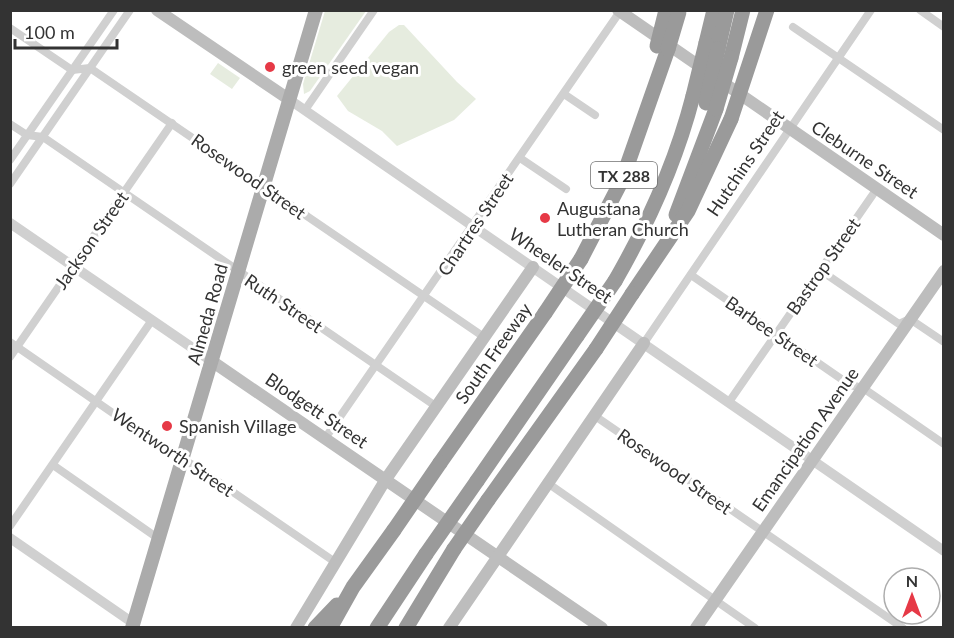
<svg xmlns="http://www.w3.org/2000/svg" width="954" height="638" viewBox="0 0 954 638" font-family="Lato,sans-serif">
  <rect width="100%" height="100%" fill="#fff"/>
  <g fill="#e6ecdf">
    <path d="M325,11H366L310,91L304,94L303,84Z"/>
    <path d="M399,25H404L457,82L476,99L454,120L397,146L382,131L348,111L337,96L389,32Z"/>
    <path d="M218,63L240,78L232,89L210,74Z"/>
  </g>
  <g fill="none" stroke-linecap="round" stroke-linejoin="round">
    <g stroke="#d0d0d0" stroke-width="8">
      <path d="M920,10L944,27"/>
      <path d="M793,27L944,130"/>
      <path d="M10,28L72,70L90,68L484,337"/>
      <path d="M564,94L595,115"/>
      <path d="M305,110L374,10"/>
      <path d="M10,124L27,135L43,137L437,407"/>
      <path d="M520,158L566,189"/>
      <path d="M10,160L114,10"/>
      <path d="M10,184L130,10"/>
      <path d="M820,270L899,324L910,319L944,342"/>
      <path d="M691,275L850,385L863,388L944,444"/>
      <path d="M10,342L172,454L195,466L335,562"/>
      <path d="M644,343L871,10"/>
      <path d="M10,357L172,123"/>
      <path d="M729,402L876,190"/>
      <path d="M595,416L903,628"/>
      <path d="M326,437L621,10"/>
      <path d="M53,465L159,539"/>
      <path d="M549,484L755,628"/>
      <path d="M10,526L152,320"/>
    </g>
    <g stroke="#d0d0d0" stroke-width="10">
      <path d="M290,100L944,551"/>
      <path d="M10,223L213,362"/>
      <path d="M10,538L133,623"/>
    </g>
    <g stroke="#bdbdbd" stroke-width="12">
      <path d="M157,10L290,100"/>
      <path d="M618,10L944,235"/>
      <path d="M213,362L602,628"/>
      <path d="M296,628L386,479L533,267"/>
      <path d="M449,628L644,343"/>
      <path d="M696,628L944,271"/>
    </g>
    <path stroke="#ababab" stroke-width="14" d="M132,628L316,10"/>
    <g stroke="#9a9a9a" stroke-width="15">
      <path d="M706,43L714,10"/>
      <path d="M718,49L727,10"/>
      <path d="M731,58L743,10"/>
      <path d="M676,215L716,109"/>
      <path d="M581,259L622,180L668,49"/>
      <path d="M615,281C649,222 676,162 693,96"/>
      <path d="M632,294L688,211L731,119"/>
      <path d="M440,463L545,313"/>
      <path d="M477,481L577,336"/>
      <path d="M488,500L596,349"/>
      <path d="M315,628L337,605"/>
      <path d="M330,628L353,587L394,530"/>
      <path d="M377,628L426,554"/>
      <path d="M406,628L454,549"/>
    </g>
    <g stroke="#9a9a9a" stroke-width="15">
      <path d="M657,46L666,10"/>
      <path d="M668,49L679,12"/>
      <path d="M693,96L706,43"/>
      <path d="M706,103L718,49"/>
      <path d="M716,109L731,58"/>
      <path d="M731,119L767,10"/>
      <path d="M545,313L581,259"/>
      <path d="M577,336L615,281"/>
      <path d="M596,349L632,294"/>
      <path d="M394,530L440,463"/>
      <path d="M454,549L488,500"/>
      <path d="M426,554L477,481"/>
    </g>
  </g>
  <g fill="#e63946" stroke="#fff" stroke-width="2">
    <circle cx="270" cy="67" r="6"/>
    <circle cx="545" cy="218" r="6"/>
    <circle cx="167" cy="426" r="6"/>
  </g>
  <g text-anchor="middle" dominant-baseline="central" stroke-width="6" stroke-linejoin="round" paint-order="stroke">
    <rect fill="#fff" stroke="#707070" stroke-width="1.5" x="591" y="162" width="66" height="26" rx="4.5"/>
    <g font-size="16" font-weight="bold" fill="#333">
      <text x="624" y="175">TX 288</text>
    </g>
    <g font-size="18" fill="#333" stroke="#fff" text-anchor="start">
      <text x="282" y="67">green seed vegan</text>
      <text x="557" y="208">Augustana<tspan x="557" dy="21">Lutheran Church</tspan></text>
      <text x="179" y="426">Spanish Village</text>
    </g>
    <g font-size="18" fill="#333" stroke="#fff">
      <text transform="translate(865 159) rotate(34)">Cleburne Street</text>
      <text transform="translate(745 163) rotate(-56)">Hutchins Street</text>
      <text transform="translate(249 176) rotate(35)">Rosewood Street</text>
      <text transform="translate(475 224) rotate(-56)">Chartres Street</text>
      <text transform="translate(91 240) rotate(-55)">Jackson Street</text>
      <text transform="translate(561 265) rotate(34)">Wheeler Street</text>
      <text transform="translate(823 266) rotate(-55)">Bastrop Street</text>
      <text transform="translate(284 303) rotate(34)">Ruth Street</text>
      <text transform="translate(207 314) rotate(-74)">Almeda Road</text>
      <text transform="translate(772 331) rotate(35)">Barbee Street</text>
      <text transform="translate(493 353) rotate(-55)">South Freeway</text>
      <text transform="translate(317 410) rotate(34)">Blodgett Street</text>
      <text transform="translate(805 439) rotate(-55)">Emancipation Avenue</text>
      <text transform="translate(173 452) rotate(34)">Wentworth Street</text>
      <text transform="translate(675 471) rotate(35)">Rosewood Street</text>
    </g>
  </g>
  <rect width="954" height="638" fill="none" stroke="#333333" stroke-width="24"/>
  <g transform="translate(912 596)"><circle r="28" fill="#ffffff" stroke="#adadad" stroke-width="1.5"/>
  <path d="M0-4.5L10 22L0 15L-10 22Z" fill="#e63946"/>
  <text y="-9" font-size="16" font-weight="bold" text-anchor="middle" fill="#333333">N</text>
  </g>
  <path d="M15 39v9h102v-9" fill="none" stroke="#333333" stroke-width="3"/>
  <text x="24" y="39" font-size="18" fill="#333333" stroke="#ffffff" stroke-width="4.5" paint-order="stroke">100 m</text>
</svg>
